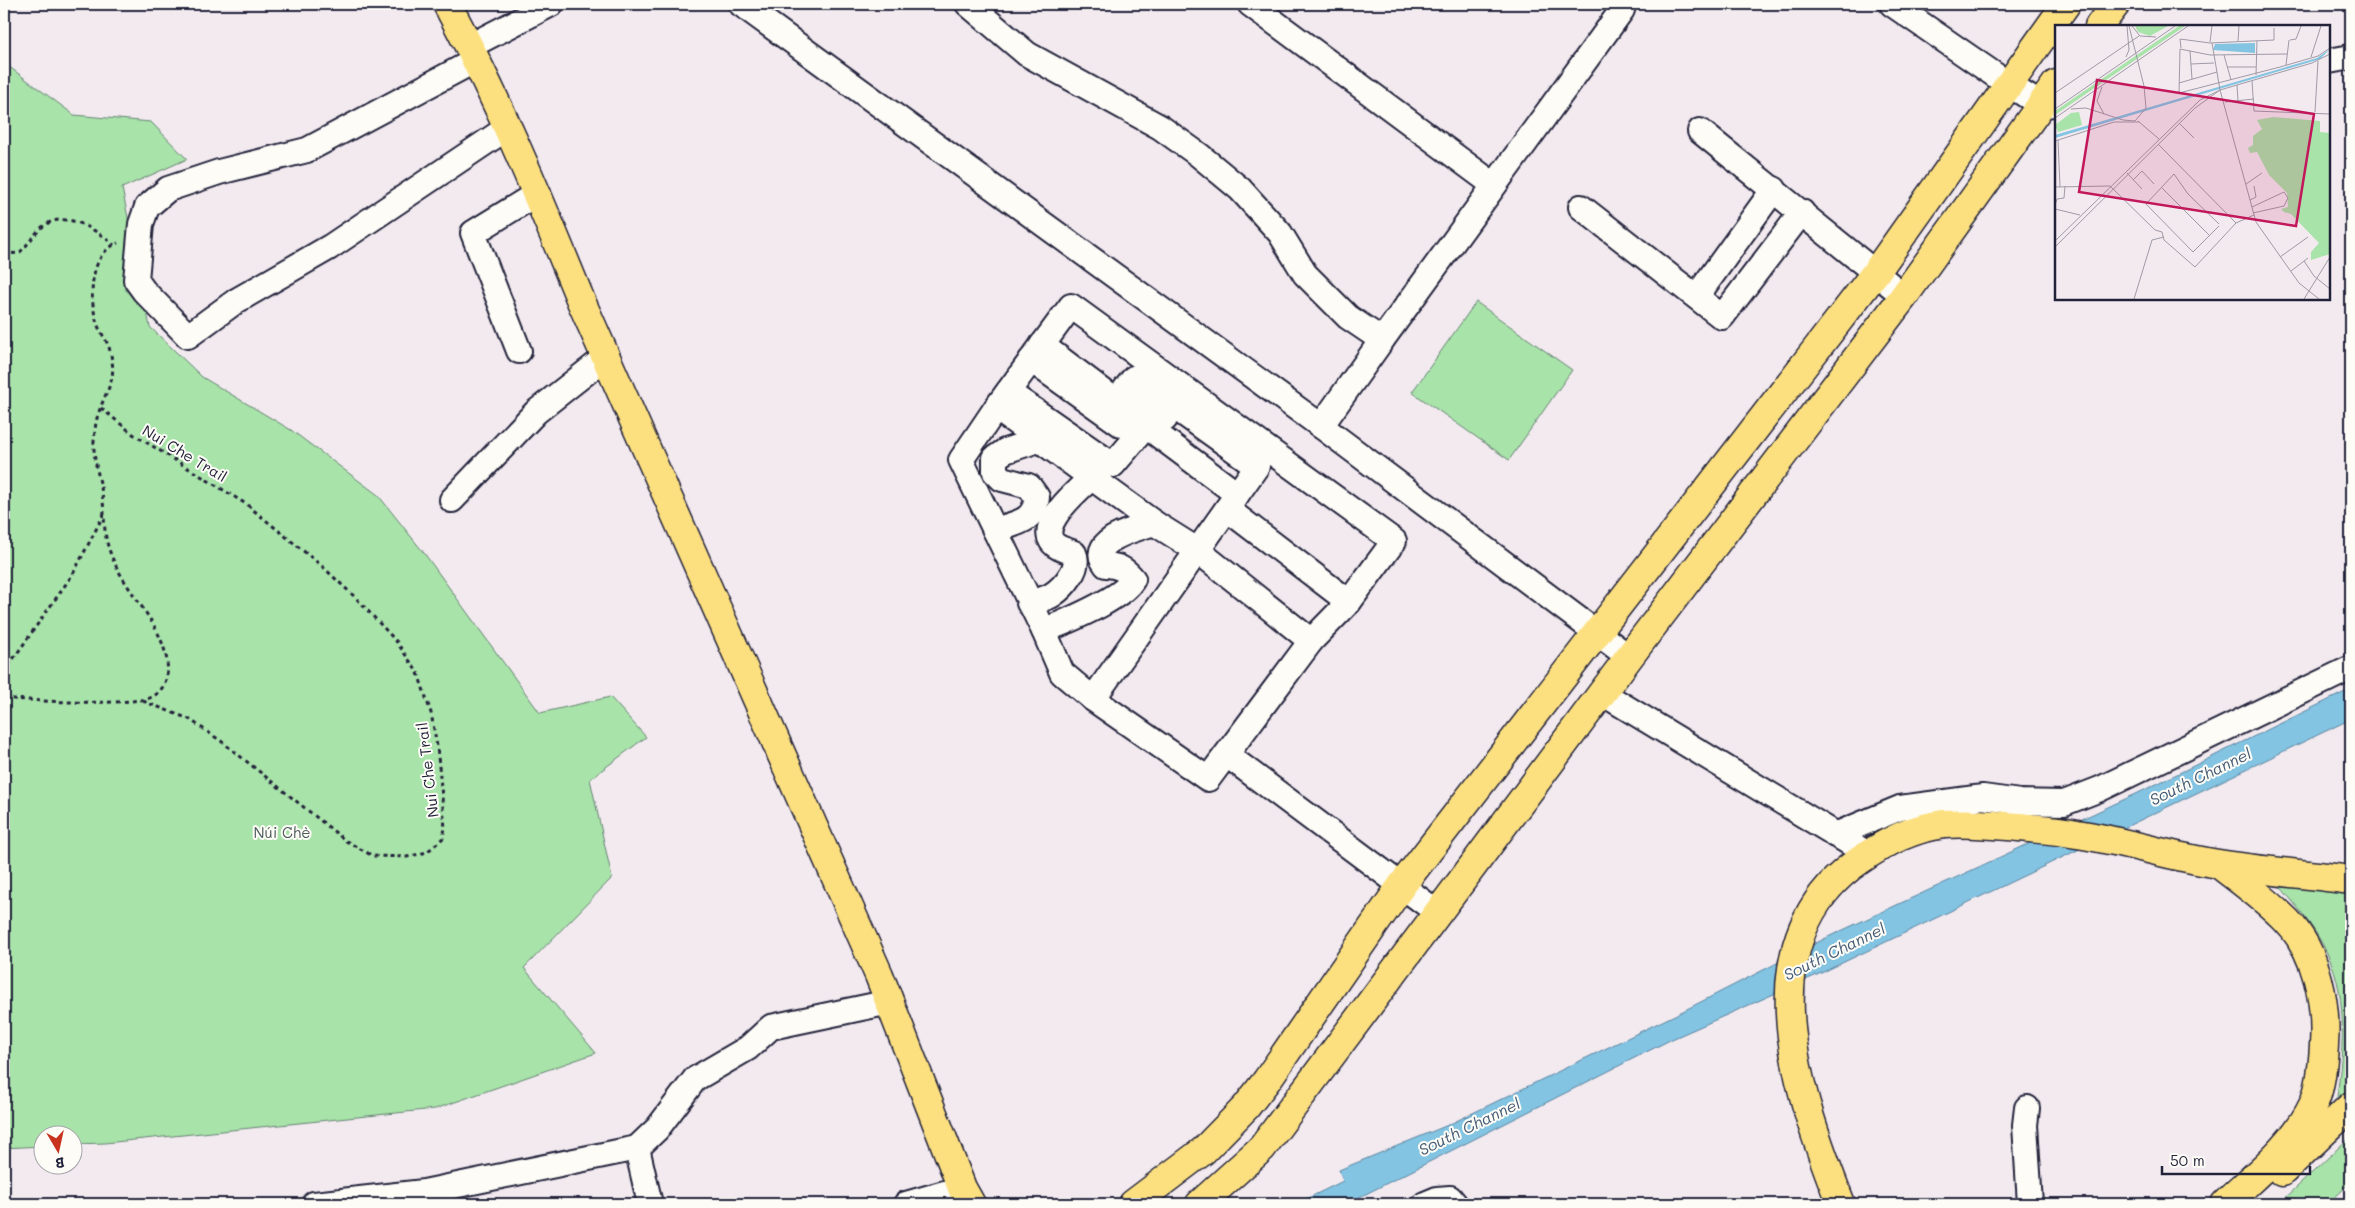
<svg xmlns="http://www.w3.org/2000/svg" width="2355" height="1208" viewBox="0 0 2355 1208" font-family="Mali,sans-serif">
  <rect width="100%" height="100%" fill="#f2eaef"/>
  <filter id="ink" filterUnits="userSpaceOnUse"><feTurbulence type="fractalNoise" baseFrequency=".02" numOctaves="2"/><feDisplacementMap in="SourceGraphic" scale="10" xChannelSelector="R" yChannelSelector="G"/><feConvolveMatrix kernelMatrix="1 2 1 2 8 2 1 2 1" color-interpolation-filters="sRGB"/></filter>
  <g filter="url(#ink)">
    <g fill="#a8e3a9" stroke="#658272">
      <path d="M4,63L74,115L151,122L187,159L122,188L150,327L202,377L291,430L378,495L424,553L540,713L610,697L646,737L590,779L612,878L524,968L596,1053L435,1109L105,1143L73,1144L72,1136H42V1146L4,1148Z"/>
      <path d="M1476,302L1572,370L1509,460L1412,392Z"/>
      <path d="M2276,882L2351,893V1092L2336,1106C2342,1055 2350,1001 2327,953C2315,927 2295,904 2276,882Z"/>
      <path d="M2351,1136V1182L2328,1204H2279Z"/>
    </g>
    <path fill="#82c4e2" stroke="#5c839f" d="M2351,689V719L1817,975L1672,1039L1346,1204H1296L1343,1181L1339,1170L1448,1125L1683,1011L1830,936L2136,794Z"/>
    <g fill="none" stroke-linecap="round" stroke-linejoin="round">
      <g stroke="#22223b" stroke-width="28">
        <g id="minor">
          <path d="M741,4L1321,426L1629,657"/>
          <path d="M968,4L1027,54L1160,127L1199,155L1240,189L1280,233L1305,274L1348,317L1382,340L1622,10L1623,4"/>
          <path d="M1250,4L1494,185"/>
          <path d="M1892,4L2008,84L2041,105L2056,104"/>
          <path d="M470,46L551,4"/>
          <path d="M476,60L307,150L219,172L168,189L147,207L141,224L136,280L144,291L188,336L236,301L330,247L507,128"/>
          <path d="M2329,61L2351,57"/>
          <path d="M1700,131L1904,296"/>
          <path d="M1581,207L1722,317L1802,212"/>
          <path d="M1697,296L1774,189"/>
          <path d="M1071,306L1394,541L1349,602L1311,641L1208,779L1093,699L1062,673L1044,631L961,460L996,408Z"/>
          <path d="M1042,345L1116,401L1134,378L1257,466L1093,699"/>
          <path d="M519,351L473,233L538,193"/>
          <path d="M1031,360L1122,425L1140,401L1165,419"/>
          <path d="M1008,392L1113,465L1146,426L1237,494"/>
          <path d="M996,408L1154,523L1197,550L1311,641"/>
          <path d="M1321,426L1382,340"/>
          <path d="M452,500L536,412L607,356"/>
          <path d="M1227,509L1349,602"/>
          <path d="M995,530C1016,523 1035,522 1037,497L1029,486L1002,479L995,472V458L1005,451L1038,440"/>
          <path d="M1029,603C1036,600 1046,599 1052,595C1064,587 1081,568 1074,553C1067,550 1058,549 1053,543C1037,524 1079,489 1092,477"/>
          <path d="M1044,631C1066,621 1123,599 1133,579C1125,569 1119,566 1106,565C1086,540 1137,529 1154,523"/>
          <path d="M1602,693L1868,854"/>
          <path d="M1227,755L1438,913"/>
          <path d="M1835,835L1900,808L1983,797L2020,802L2064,803L2100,789L2351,668"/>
          <path d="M2027,1108L2025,1125L2030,1204"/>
          <path d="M637,1148L650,1204"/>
          <path d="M314,1204L424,1192L637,1148L657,1129L695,1079L748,1048L771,1027L890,1002"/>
          <path d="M906,1204L962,1188"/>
          <path d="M1425,1204L1437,1199L1450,1198L1455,1204"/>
        </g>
      </g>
      <g stroke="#22223b" stroke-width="31">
        <g id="major">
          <path d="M447,4C498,99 540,200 581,301L879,975L962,1188L971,1204"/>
          <path d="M2099,26L2116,4"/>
          <path d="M1133,1204L1203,1151L1246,1107L1267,1080L1402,885L1876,272L2066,4"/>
          <path d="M1200,1204L1262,1148L1629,657L1904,296L2056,84"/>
        </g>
      </g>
      <g stroke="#22223b" stroke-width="31">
        <g id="highway">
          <path d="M2220,865C2243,883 2267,900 2287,921C2317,952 2327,1004 2324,1045C2323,1064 2321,1088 2313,1105C2294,1145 2256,1174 2225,1204"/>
          <path d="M2282,1172L2351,1106"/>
          <path d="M1841,1204C1799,1097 1742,940 1860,860C1886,842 1912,828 1944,824C1969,822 1995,825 2019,827C2038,829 2058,830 2077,834C2125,841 2171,857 2219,864C2263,871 2307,874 2351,880"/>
        </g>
      </g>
      <g stroke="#22223b" stroke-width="3" stroke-dasharray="4 4" stroke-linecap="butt">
        <path d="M4,254L19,253C27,246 32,237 40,229C63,207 95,229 114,245"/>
        <path d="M101,408L133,434L246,504L323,567L356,598L396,641L418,673L431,713L437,746L445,828L443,838L427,852L407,857L373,856L346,841L221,741L189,719L143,701"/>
        <path d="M4,672L73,574L104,514"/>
        <path d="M4,698C28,701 137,707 154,696C178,680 165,644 153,624C135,594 109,567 105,531C104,518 104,506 102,493C99,475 93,460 94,441C95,433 95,423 98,415C106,388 118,382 110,351C108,341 100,333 97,323C89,298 88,255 118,243"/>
      </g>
      <use href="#minor" stroke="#fdfcf7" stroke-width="24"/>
      <use href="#major" stroke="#fce080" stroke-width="28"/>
      <use href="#highway" stroke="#fce080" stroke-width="28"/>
    </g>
  </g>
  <g text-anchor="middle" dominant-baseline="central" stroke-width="4" stroke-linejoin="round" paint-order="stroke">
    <g font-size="15" fill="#22223b" stroke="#fdfcf7">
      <text transform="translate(185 453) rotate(31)">Nui Che Trail</text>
      <text transform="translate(427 770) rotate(-97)">Nui Che Trail</text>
    </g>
    <g font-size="15" fill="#4a5c5c" stroke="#fdfcf7">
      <text x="282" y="832">Núi Chè</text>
    </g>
    <g font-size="16" font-style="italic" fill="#445b75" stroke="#fdfcf7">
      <text transform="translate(2200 776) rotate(-26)">South Channel</text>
      <text transform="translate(1834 951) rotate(-26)">South Channel</text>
      <text transform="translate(1469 1126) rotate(-26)">South Channel</text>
    </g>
  </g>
  <g transform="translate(2055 25)">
    <rect width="275" height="275" fill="#f2eaef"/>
    <path d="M80,1H113L95,11L83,7ZM124,1H130L0,90V86ZM24,87L27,100L3,107L0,100L16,88ZM218,92L265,96V107L275,108V229L256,235V227L264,218L236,189L229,187L226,184L233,182L232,168L214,150L202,127L195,128L193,123L198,120V111L207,104L202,95Z" fill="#a8e3a9"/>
    <path d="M200,18V28L158,25L160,19ZM275,24L265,34L0,113V110L262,33Z" fill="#82c4e2"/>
    <path fill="none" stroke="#9f9aa7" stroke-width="1" d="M74,1L89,61M77,1L85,11L101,12M235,15L241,14L246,1M183,16L184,1M155,17L157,1M157,18L165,65M126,23L125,14L155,18L219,15V3M135,26L137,54M232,29L155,30L125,24L124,68L225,42L263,31L275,23M169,30L176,55M71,32L74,25L72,1M256,32L266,1M136,39L159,38M231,40L234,15M172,42H201M201,50L202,16M197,56L199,86L275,89M124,58L162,47M182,60L183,76M47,62L42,76L49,89M165,65L201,197L244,258L264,274M0,68L84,11M170,77L199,74M0,84L120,1M16,84L31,83L68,95L80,96L91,83L89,61M260,87L263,36M0,93L133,1M83,96L104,114M124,98L139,113M3,115L5,162M0,116L59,97H84M72,148L87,164M78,155L87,146L99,159M191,159L207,148M0,162L55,161L100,205L107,207L109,215L140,242L181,198L103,119M106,162L155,211M195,175L201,172L199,161M0,180L2,174L9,173L10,161M197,182L229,167L233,173L229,181L198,188M0,184L25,190M181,198L199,190M164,199L133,169L119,149L91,179L138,227L164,201M0,216L145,75L165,65L257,38L275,29M0,222L140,83L165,65M225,232L253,212M249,236L259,251L275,264M236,246L253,233M79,274L97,215L109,212M249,274L275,232"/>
    <path fill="#c2185b" fill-opacity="0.15" stroke="#c2185b" stroke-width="2.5" d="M42,55L259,89L241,201L24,167Z"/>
    <rect width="275" height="275" fill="none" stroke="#22223b" stroke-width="2.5"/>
  </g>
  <rect width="2355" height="1208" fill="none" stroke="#fdfcf7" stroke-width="20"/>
  <rect x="10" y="10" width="2335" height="1188" fill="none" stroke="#22223b" stroke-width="2" filter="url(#ink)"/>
  <g transform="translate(58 1150) rotate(171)"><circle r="24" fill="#fdfcf7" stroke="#a5a5ac"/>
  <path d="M0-4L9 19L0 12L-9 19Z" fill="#c8321e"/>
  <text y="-8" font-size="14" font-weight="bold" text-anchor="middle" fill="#22223b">B</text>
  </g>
  <path d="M2162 1166v8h148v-8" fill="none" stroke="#22223b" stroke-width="2.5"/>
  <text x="2170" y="1166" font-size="15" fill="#22223b" stroke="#fdfcf7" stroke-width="4" paint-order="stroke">50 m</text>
</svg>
